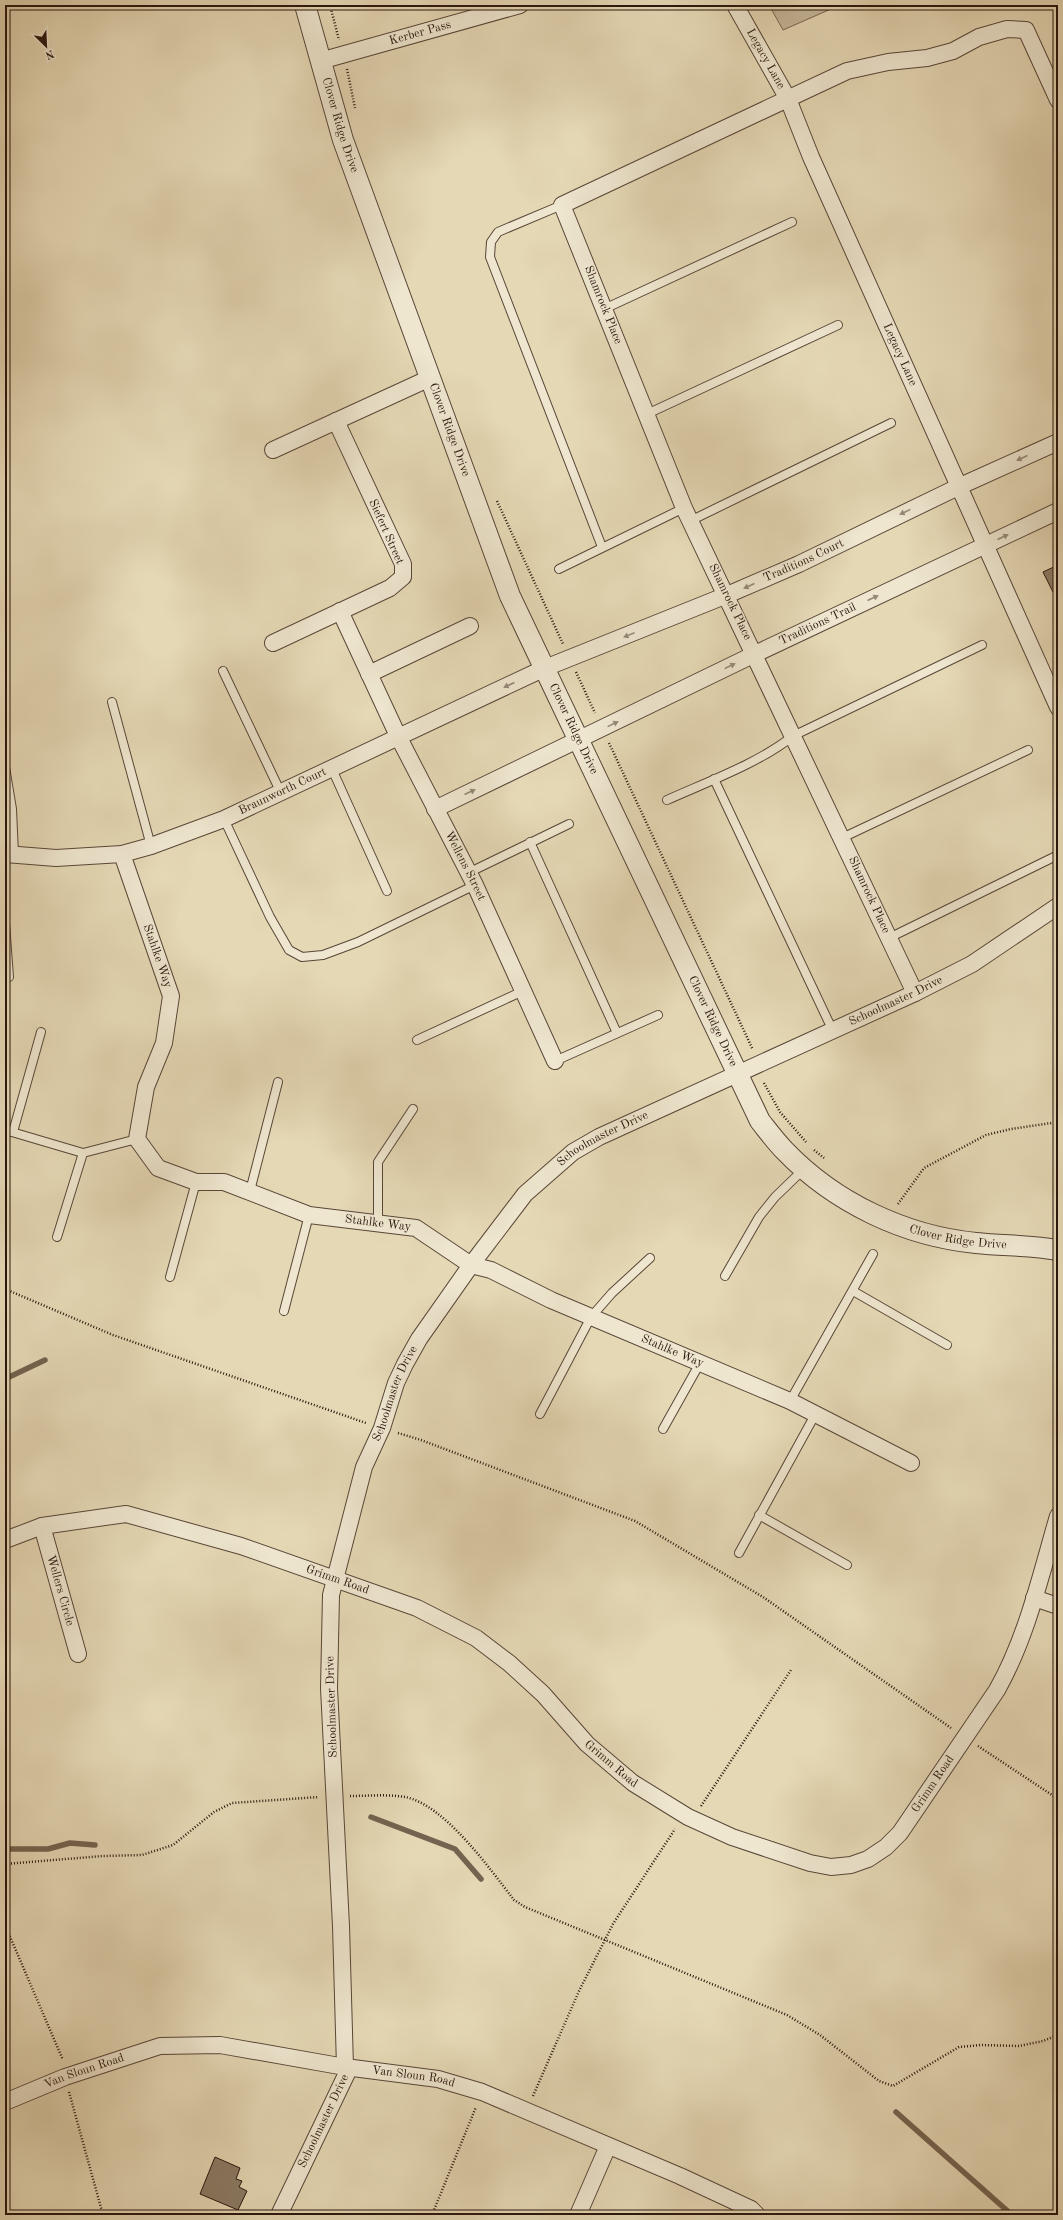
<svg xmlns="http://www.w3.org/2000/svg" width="1063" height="2220" viewBox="0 0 1063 2220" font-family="'Old Standard TT',serif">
  <rect width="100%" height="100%" fill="#e5d8b5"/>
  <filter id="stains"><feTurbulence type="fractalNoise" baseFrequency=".005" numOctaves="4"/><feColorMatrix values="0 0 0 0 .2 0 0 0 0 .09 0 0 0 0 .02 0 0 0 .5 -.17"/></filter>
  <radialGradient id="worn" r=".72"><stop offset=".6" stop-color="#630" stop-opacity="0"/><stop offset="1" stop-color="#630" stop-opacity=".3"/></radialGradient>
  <path fill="#c5b799" stroke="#786654" d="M769,5H840L783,30Z"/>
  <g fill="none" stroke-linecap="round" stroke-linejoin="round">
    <g stroke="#746350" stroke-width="5.5">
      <path d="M5,1379L45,1360"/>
      <path d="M371,1817L455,1849L481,1879"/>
      <path d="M5,1849H48L70,1843L95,1845"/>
      <path d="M896,2112L1012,2215"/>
    </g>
  </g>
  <g fill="#8b7b65" stroke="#2a160e">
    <path d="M1058,565V602L1043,572Z"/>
    <path d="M215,2157L240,2168L236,2179L242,2181L239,2187L247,2191L238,2210L200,2194Z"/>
  </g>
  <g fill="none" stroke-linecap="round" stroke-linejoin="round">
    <g stroke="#594638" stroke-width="10">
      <g id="service">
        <path d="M562,205L498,232L491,242L490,257L602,547"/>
        <path d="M604,309L792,222"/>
        <path d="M647,414L838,325"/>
        <path d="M690,521L891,423"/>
        <path d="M559,569L684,508"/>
        <path d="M223,671L281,793"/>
        <path d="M112,702L151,846"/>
        <path d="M5,713V712"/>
        <path d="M5,767L12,809L14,854"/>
        <path d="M332,769L387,891"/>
        <path d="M714,779L832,1029"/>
        <path d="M667,800C707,782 759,763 793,736L982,645"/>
        <path d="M224,819L270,917L289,950L302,957L323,955L358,942L475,885"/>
        <path d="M842,838L1028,750"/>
        <path d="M530,842L617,1033"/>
        <path d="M468,873L569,824"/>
        <path d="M5,923L9,977"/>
        <path d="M889,938L1058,855"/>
        <path d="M417,1040L523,991"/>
        <path d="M555,1061L658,1015"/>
        <path d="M5,1130L83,1153"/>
        <path d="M13,1132L41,1032"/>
        <path d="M250,1191L278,1082"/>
        <path d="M378,1223V1162L413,1109"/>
        <path d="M57,1237L83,1153L137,1139"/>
        <path d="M725,1276L759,1217L775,1197L804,1169"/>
        <path d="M170,1277L196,1182"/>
        <path d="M853,1291L947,1345"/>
        <path d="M284,1311L309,1215"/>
        <path d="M790,1401L873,1254"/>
        <path d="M540,1414L591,1317L612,1293L650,1258"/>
        <path d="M663,1429L700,1363"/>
        <path d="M759,1515L847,1565"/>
        <path d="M739,1553L816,1413"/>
      </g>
    </g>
    <g stroke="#594638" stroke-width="18">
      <g id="minor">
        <path id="s1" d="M735,5L788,99L811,157L1058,707"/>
        <path id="s2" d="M320,61L520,5"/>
        <path d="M273,450L430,378"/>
        <path id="s3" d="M340,611L398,736L475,885L555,1061"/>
        <path d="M273,643L390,588L403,577V564L336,421"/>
        <path d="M369,674L470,626"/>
        <path id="s4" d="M435,809L755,654L1058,511"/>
        <path id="s5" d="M5,854L56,858L122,854L151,846L224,819L545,668L727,595L799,564L958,487L1058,442"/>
        <path id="s6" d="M122,854L171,996L164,1043L146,1087L137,1139L158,1168L196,1182H224L309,1215L416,1228L471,1265L491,1270L551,1300L790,1401L911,1463"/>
        <path d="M915,993L684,508L562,205L847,71L888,62L927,58L953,51L979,37L1007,29L1026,30L1058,100"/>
        <path id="s7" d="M42,1526L78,1654"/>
        <path id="s8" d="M5,1540L42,1526L126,1514L241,1546L417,1608L476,1638L509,1663L543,1694L587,1744L633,1783L688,1817L732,1837L810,1863L831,1867L851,1865L868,1859L886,1847L900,1833L997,1690C1027,1637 1041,1574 1058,1516"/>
        <path d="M1034,1598L1058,1606"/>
        <path id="s9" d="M5,2102L65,2077L160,2046L220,2045L345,2067L438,2079L482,2092L680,2176L751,2209L757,2215"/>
        <path id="s10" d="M279,2215L347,2073L345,2067L341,1926L329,1688L331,1595L364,1467L382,1428L396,1383L405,1364L419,1339L471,1265L525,1194L573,1152L599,1137L915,993L972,964L1058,906"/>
        <path d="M578,2215L608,2146"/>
      </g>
    </g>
    <g stroke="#594638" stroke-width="22">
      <g id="tertiary">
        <path id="s11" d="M305,5L343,140L510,596L760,1121C768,1131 776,1142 785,1151C835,1203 905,1236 976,1243C1003,1246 1031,1245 1058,1250"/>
      </g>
    </g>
    <g stroke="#2a160e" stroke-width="2.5" stroke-dasharray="1 2" stroke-linecap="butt">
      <path d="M330,5L339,40"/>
      <path d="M347,69L355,108"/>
      <path d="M497,501L563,644"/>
      <path d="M576,672L595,713"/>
      <path d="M609,743L753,1050"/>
      <path d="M764,1083L780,1112L806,1142"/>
      <path d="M814,1150L824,1158"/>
      <path d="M898,1204L924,1168L986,1135L1011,1129L1058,1122"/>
      <path d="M5,1289L113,1335L366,1423"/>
      <path d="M398,1433L421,1440L635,1521L763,1597L951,1728"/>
      <path d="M978,1746L1058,1799"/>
      <path d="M350,1796C368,1796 387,1794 405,1797C444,1804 490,1869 514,1900L525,1907L787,2015L820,2035L879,2081L893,2086L959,2047L981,2045L1019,2046L1043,2041L1058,2035"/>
      <path d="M701,1806L791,1670"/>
      <path d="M5,1864L103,1856L142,1855L173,1845L214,1812L232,1803L319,1797"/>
      <path d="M5,1925L63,2060"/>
      <path d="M69,2092L103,2215"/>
      <path d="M533,2096L579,1991L613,1924L675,1829"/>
      <path d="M432,2215L476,2107"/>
    </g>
    <use href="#service" stroke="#eee6cf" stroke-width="8"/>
    <use href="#minor" stroke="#eee6cf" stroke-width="16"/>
    <use href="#tertiary" stroke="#eee6cf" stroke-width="20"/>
  </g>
  <defs><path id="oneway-solid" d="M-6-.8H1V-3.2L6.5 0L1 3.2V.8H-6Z"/></defs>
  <g fill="#968878">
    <use href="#oneway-solid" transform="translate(1022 458) rotate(156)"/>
    <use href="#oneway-solid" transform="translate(905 512) rotate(154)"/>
    <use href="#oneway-solid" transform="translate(1003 537) rotate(-25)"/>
    <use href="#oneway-solid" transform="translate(749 586) rotate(156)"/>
    <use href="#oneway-solid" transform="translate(873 598) rotate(-25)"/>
    <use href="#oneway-solid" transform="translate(629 635) rotate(158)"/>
    <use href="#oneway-solid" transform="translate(730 666) rotate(-26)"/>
    <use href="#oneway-solid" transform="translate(509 685) rotate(155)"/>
    <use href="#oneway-solid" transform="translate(613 724) rotate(-26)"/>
    <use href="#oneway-solid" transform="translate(470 792) rotate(-25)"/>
  </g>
  <g text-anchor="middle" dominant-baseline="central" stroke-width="3" stroke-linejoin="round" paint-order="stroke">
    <g font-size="12" fill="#2a160e" stroke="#eee6cf">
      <text stroke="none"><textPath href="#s2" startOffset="104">Kerber Pass</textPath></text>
      <text stroke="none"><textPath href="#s1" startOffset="62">Legacy Lane</textPath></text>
      <text stroke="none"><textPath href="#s11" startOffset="125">Clover Ridge Drive</textPath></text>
      <text transform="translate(603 305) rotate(68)">Shamrock Place</text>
      <text stroke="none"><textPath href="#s1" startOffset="387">Legacy Lane</textPath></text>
      <text stroke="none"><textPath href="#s11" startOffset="449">Clover Ridge Drive</textPath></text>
      <text transform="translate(386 532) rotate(66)">Siefert Street</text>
      <text stroke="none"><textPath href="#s5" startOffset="860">Traditions Court</textPath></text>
      <text transform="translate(730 602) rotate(64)">Shamrock Place</text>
      <text stroke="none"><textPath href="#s4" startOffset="425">Traditions Trail</textPath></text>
      <text stroke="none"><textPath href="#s11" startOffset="773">Clover Ridge Drive</textPath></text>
      <text stroke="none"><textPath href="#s5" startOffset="290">Braunworth Court</textPath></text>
      <text stroke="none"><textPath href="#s3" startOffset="284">Wellens Street</textPath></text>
      <text transform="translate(869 895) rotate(65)">Shamrock Place</text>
      <text stroke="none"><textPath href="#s6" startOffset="108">Stahlke Way</textPath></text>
      <text stroke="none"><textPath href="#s10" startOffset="1508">Schoolmaster Drive</textPath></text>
      <text stroke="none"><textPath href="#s11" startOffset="1097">Clover Ridge Drive</textPath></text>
      <text stroke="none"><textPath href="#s10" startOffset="1184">Schoolmaster Drive</textPath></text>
      <text stroke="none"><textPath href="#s6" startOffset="563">Stahlke Way</textPath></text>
      <text stroke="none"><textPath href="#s11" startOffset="1444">Clover Ridge Drive</textPath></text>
      <text stroke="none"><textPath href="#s6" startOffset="887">Stahlke Way</textPath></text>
      <text stroke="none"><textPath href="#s10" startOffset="848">Schoolmaster Drive</textPath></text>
      <text stroke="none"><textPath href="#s8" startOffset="346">Grimm Road</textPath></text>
      <text stroke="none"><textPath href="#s7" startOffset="67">Wellers Circle</textPath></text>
      <text transform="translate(332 1707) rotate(-92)">Schoolmaster Drive</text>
      <text stroke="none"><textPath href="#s8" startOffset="682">Grimm Road</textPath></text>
      <text stroke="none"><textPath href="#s8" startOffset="1066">Grimm Road</textPath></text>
      <text stroke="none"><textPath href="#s9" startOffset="85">Van Sloun Road</textPath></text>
      <text stroke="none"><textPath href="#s9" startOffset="421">Van Sloun Road</textPath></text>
      <text stroke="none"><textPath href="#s10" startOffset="104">Schoolmaster Drive</textPath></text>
    </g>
  </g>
  <rect width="1063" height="2220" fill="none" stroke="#e5d8b5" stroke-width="20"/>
  <rect x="6" y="6" width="1051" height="2208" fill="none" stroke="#2a160e" stroke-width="2"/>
  <rect x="10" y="10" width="1043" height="2200" fill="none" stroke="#2a160e"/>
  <g transform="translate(46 46) rotate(156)" stroke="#eee6cf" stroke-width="3" paint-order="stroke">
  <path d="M0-3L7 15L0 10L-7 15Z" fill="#2a160e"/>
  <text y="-6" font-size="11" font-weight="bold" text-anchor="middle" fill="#2a160e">N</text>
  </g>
  <rect width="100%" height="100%" filter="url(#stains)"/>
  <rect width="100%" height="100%" fill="url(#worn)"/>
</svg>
